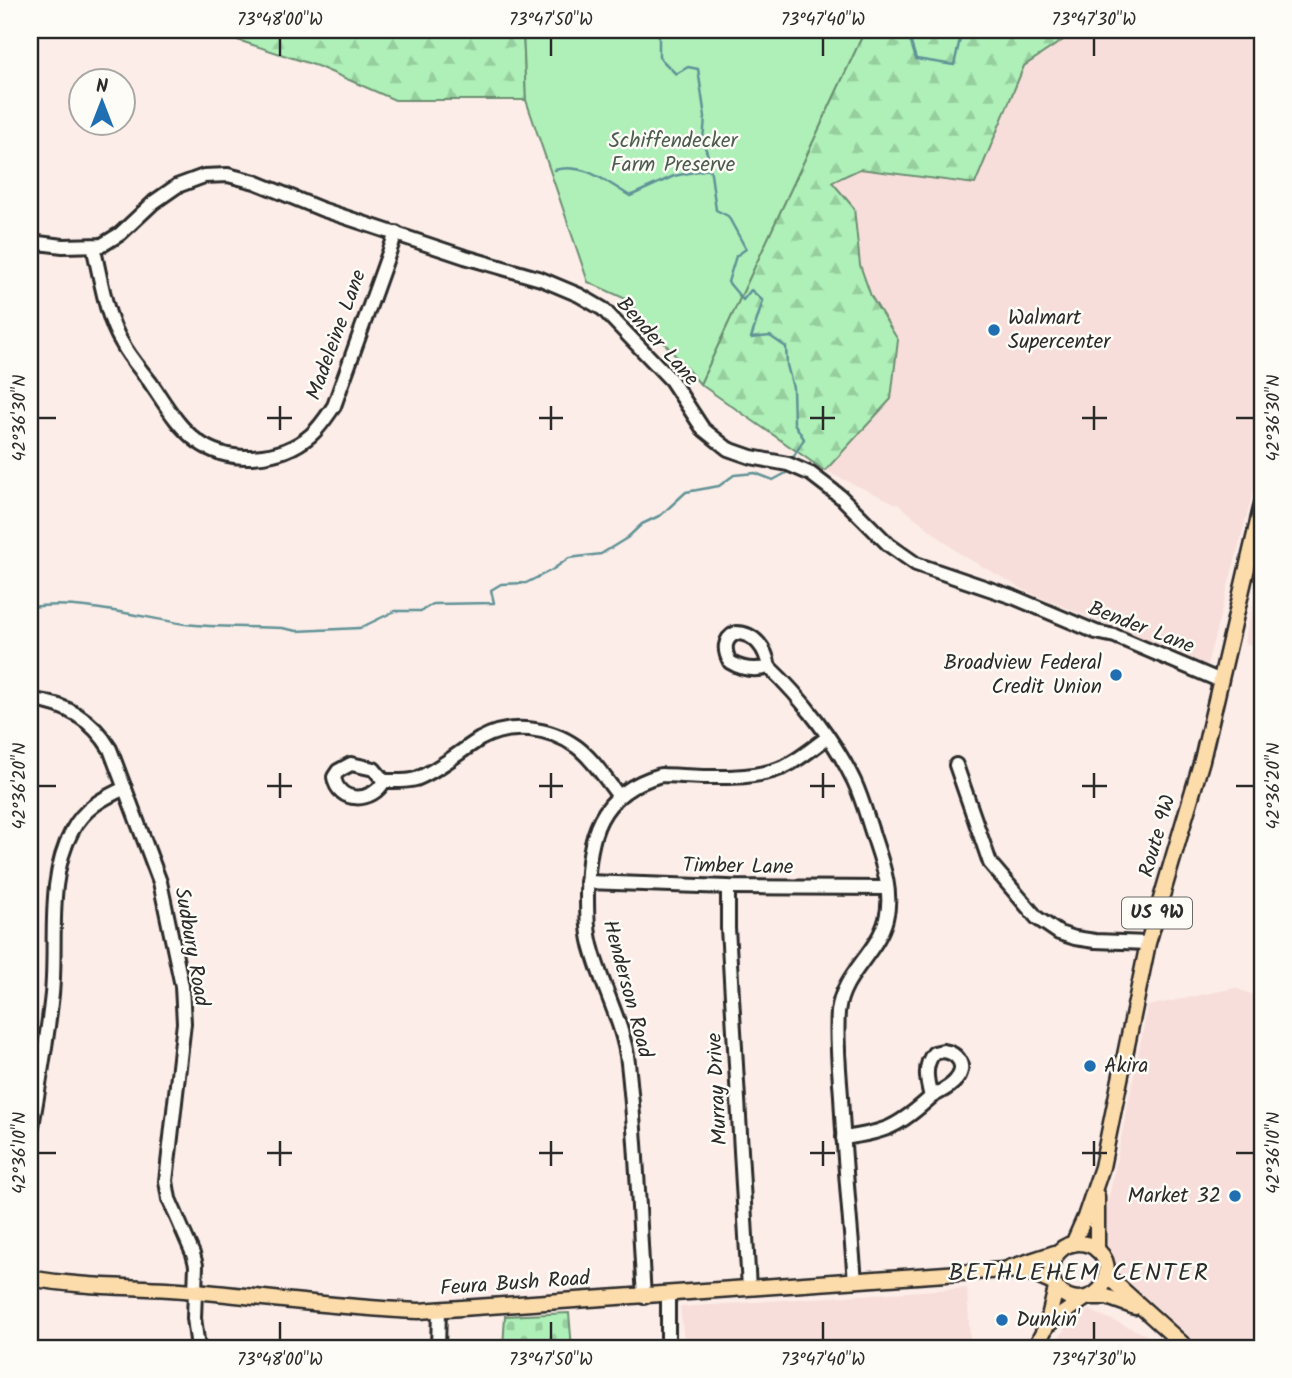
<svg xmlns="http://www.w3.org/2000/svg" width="1292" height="1378" viewBox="0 0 1292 1378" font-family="Kalam,sans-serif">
  <defs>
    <pattern id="forest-firs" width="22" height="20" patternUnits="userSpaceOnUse" patternTransform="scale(1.75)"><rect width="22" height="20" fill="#aef0b8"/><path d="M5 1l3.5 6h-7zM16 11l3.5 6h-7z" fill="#96ce9e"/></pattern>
    <pattern id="cemetery-stones" width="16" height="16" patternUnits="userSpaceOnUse" patternTransform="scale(1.75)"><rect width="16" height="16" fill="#aef0b8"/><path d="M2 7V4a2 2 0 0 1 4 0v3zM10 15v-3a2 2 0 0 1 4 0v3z" fill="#96ce9e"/></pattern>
  </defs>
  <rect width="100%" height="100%" fill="#fcede8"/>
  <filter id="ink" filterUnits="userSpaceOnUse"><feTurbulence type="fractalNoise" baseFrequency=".0143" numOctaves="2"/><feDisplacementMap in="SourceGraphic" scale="14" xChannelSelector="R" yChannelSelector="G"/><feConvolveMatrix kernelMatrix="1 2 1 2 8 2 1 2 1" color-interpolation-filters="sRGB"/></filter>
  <g filter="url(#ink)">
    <g fill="#f7deda">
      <path d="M1078,30H1262V459L1207,665L1030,593L960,554L899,505L825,471L891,399L898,340L871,296L859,264L854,208L831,183L859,169L975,184L1024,66Z"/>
      <path d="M1262,567V649L1244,643Z"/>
      <path d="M1235,988L1262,998V1348H1202L1119,1273L1102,1231L1148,1006Z"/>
      <path d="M967,1288L970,1340L987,1348H685L680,1307Z"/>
      <path d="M1089,1310L1156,1339L1150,1348H1053L1066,1327Z"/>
    </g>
    <g fill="url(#forest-firs)" stroke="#6c8e72" stroke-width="2">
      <path d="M207,30H523L526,100H395L317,66Z"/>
      <path d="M865,30H1078L1024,66L975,184L860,169L832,182L854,208L860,265L871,296L898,340L891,399L825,471L700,384Z"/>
    </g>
    <path fill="url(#cemetery-stones)" stroke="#6c8e72" stroke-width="2" d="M569,1313L572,1348H503L505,1316Z"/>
    <path fill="#aef0b8" stroke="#6c8e72" stroke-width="2" d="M523,30H865L700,384L626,299L588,282L526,100Z"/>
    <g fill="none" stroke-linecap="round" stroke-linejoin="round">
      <g stroke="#619296" stroke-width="2.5">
        <path d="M633,30V32L647,30"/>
        <path d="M659,30V57L676,74L688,67L698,69L705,117L703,141L709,159L716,210L728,216L746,249L736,256L728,282L743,300L751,290L763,301L751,338L770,336L786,347L787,365L793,388L794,423L804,439L791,461"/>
        <path d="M848,30L855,32L875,30"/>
        <path d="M907,30L916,59L954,65L960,39L945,30"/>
        <path d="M554,170C584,162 605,181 630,196L674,176L709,169"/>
        <path d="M30,607C82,600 134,616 185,624C217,628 250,626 282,628L297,631L360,628L395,611H421L433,604L494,603L491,590L501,584L526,583L552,570L569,558L601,554L627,538L642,524L661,515L686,492L719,486L734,475L755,473L773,480L786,473L788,469"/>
      </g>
      <g stroke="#2b2b2b" stroke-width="18">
        <g id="minor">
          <path d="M30,242L63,246L102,245L120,234L154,202L177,186L204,176L228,175L255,182L321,209L465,257L541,279L579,295L603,309L671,380L703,429L728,449L751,457L788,464L811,474L841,497L889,545L916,564L1013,597L1096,632L1115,636L1221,681"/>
          <path d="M93,246C101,278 105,315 122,343C129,357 141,370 150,382C164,402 177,426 197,441C229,465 281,461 311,435C321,426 327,416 334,406L396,233"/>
          <path d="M736,633C755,633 766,649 769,667C755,671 743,670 730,662C724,651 723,639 736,633Z"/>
          <path d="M769,667C801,697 835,741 854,781C863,800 868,821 875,841C883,865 893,893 886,919C877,954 842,974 838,1012C836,1040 839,1068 841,1096C844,1158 850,1220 855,1281"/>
          <path d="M33,700C66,704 92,719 110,749L160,882L182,986L184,1023L166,1181L169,1199L193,1254L196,1265L194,1318L198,1348"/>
          <path d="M351,764L374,769L384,781C373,803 338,804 334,777L338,771Z"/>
          <path d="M956,765L990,863L1037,918L1059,933L1075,938L1095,941L1148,943"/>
          <path d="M384,781C394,781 406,782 416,779C439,770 459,752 480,739C510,722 550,727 577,747C594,760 606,780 619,796"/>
          <path d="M587,882L728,887L887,888"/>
          <path d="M728,887V928L749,1288"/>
          <path d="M943,1051C959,1053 967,1067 956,1080C950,1088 939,1092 931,1097C927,1081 923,1066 934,1053Z"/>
          <path d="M30,1138C38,1090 47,1042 52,994C57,942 46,879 72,831C84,808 103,798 125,788"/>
          <path d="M843,1138C887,1132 899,1126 931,1097"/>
          <path d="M668,1295V1348"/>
          <path d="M644,1297C639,1219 637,1141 628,1063C624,1025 603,989 593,952C587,934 587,913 587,894C588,836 598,793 661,775C697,776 747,782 781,768C797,762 812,748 827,738"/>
          <path d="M438,1348L439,1310"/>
        </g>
      </g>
      <g stroke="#2b2b2b" stroke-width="19">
        <g id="major">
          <circle cx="1079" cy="1271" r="28"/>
          <path d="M1073,1244L1085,1217L1102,1167L1148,943L1202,760L1262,504"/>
          <path d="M1097,1250V1196"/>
          <path d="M1009,1268L1058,1252"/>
          <path d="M1106,1275L1187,1348"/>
          <path d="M30,1278C84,1288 140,1286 195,1291C271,1298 343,1308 419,1311L1003,1270L1028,1272L1053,1283"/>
          <path d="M1089,1297H1107L1135,1307"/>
          <path d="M1047,1325L1084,1299"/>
          <path d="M1035,1348L1047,1325L1056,1288"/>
        </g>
      </g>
      <use href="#minor" stroke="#fdfcf7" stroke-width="12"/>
      <use href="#major" stroke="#fddcac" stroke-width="14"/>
    </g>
  </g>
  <path fill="none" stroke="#2b2b2b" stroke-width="2.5" d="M280,38V56M551,38V56M823,38V56M1094,38V56M280,406V430M551,406V430M823,406V430M1094,406V430M38,418H56M267,418H292M539,418H563M810,418H835M1082,418H1107M1236,418H1254M280,773V798M551,773V798M823,773V798M1094,773V798M38,786H56M267,786H292M539,786H563M810,786H835M1082,786H1107M1236,786H1254M280,1141V1166M551,1141V1166M823,1141V1166M1094,1141V1166M38,1153H56M267,1153H292M539,1153H563M810,1153H835M1082,1153H1107M1236,1153H1254M280,1322V1340M551,1322V1340M823,1322V1340M1094,1322V1340"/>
  <g fill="#1f6fb2" stroke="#fdfcf7" stroke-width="2.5">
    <circle cx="994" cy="330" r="7"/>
    <circle cx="1116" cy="675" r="7"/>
    <circle cx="1090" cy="1066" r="7"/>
    <circle cx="1235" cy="1196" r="7"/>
    <circle cx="1002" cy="1320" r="7"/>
  </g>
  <g text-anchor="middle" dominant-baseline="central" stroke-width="5" stroke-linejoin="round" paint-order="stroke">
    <rect fill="#fdfcf7" stroke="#6a6a68" stroke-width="2" x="1122" y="897.5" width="70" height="31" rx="5"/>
    <g font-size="19" font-weight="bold" fill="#2b2b2b">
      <text x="1157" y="913">US 9W</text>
    </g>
    <g font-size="21" fill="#4c5c4e" stroke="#fdfcf7">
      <text x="673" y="141">Schiffendecker<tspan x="673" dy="24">Farm Preserve</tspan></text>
    </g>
    <g font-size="21" fill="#2b2b2b" stroke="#fdfcf7" text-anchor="start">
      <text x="1008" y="318">Walmart<tspan x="1008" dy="24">Supercenter</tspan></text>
      <text x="1102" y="663" text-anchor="end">Broadview Federal<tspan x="1102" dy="24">Credit Union</tspan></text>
      <text x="1104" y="1066">Akira</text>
      <text x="1221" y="1196" text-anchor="end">Market 32</text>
      <text x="1016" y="1320">Dunkin'</text>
    </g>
    <g font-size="21" fill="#2b2b2b" stroke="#fdfcf7">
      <text transform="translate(337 335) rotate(-70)">Madeleine Lane</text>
      <text transform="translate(657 342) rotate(48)">Bender Lane</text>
      <text transform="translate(1141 628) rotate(21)">Bender Lane</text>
      <text transform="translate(1158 836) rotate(-74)">Route 9W</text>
      <text transform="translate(738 867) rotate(1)">Timber Lane</text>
      <text transform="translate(191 947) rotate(80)">Sudbury Road</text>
      <text transform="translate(627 989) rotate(75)">Henderson Road</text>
      <text transform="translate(718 1089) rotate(-93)">Murray Drive</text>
      <text transform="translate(515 1284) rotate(-4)">Feura Bush Road</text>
    </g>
    <g font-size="24" letter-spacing="2" fill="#2b2b2b" stroke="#fdfcf7">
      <text x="1079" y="1273">BETHLEHEM CENTER</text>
    </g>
  </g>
  <rect width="1292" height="1378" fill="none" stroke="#fdfcf7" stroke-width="77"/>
  <g transform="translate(102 102)"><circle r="33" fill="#fdfcf7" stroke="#a9a8a5" stroke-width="2"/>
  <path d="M0-5L12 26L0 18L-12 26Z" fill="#1f6fb2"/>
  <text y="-10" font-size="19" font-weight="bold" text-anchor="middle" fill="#2b2b2b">N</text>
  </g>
  <rect x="38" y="38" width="1216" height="1302" fill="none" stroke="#2b2b2b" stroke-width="2.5"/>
  <g font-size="18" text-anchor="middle" fill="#2b2b2b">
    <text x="280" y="25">73°48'00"W</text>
    <text x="551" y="25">73°47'50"W</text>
    <text x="823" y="25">73°47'40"W</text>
    <text x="1094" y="25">73°47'30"W</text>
    <text transform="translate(19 418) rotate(-90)" y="6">42°36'30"N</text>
    <text transform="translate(1273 418) rotate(-90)" y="6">42°36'30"N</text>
    <text transform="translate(19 786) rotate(-90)" y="6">42°36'20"N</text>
    <text transform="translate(1273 786) rotate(-90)" y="6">42°36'20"N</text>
    <text transform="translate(19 1153) rotate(-90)" y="6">42°36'10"N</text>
    <text transform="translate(1273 1153) rotate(-90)" y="6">42°36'10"N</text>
    <text x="280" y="1365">73°48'00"W</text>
    <text x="551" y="1365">73°47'50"W</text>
    <text x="823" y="1365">73°47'40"W</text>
    <text x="1094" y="1365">73°47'30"W</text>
  </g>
</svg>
